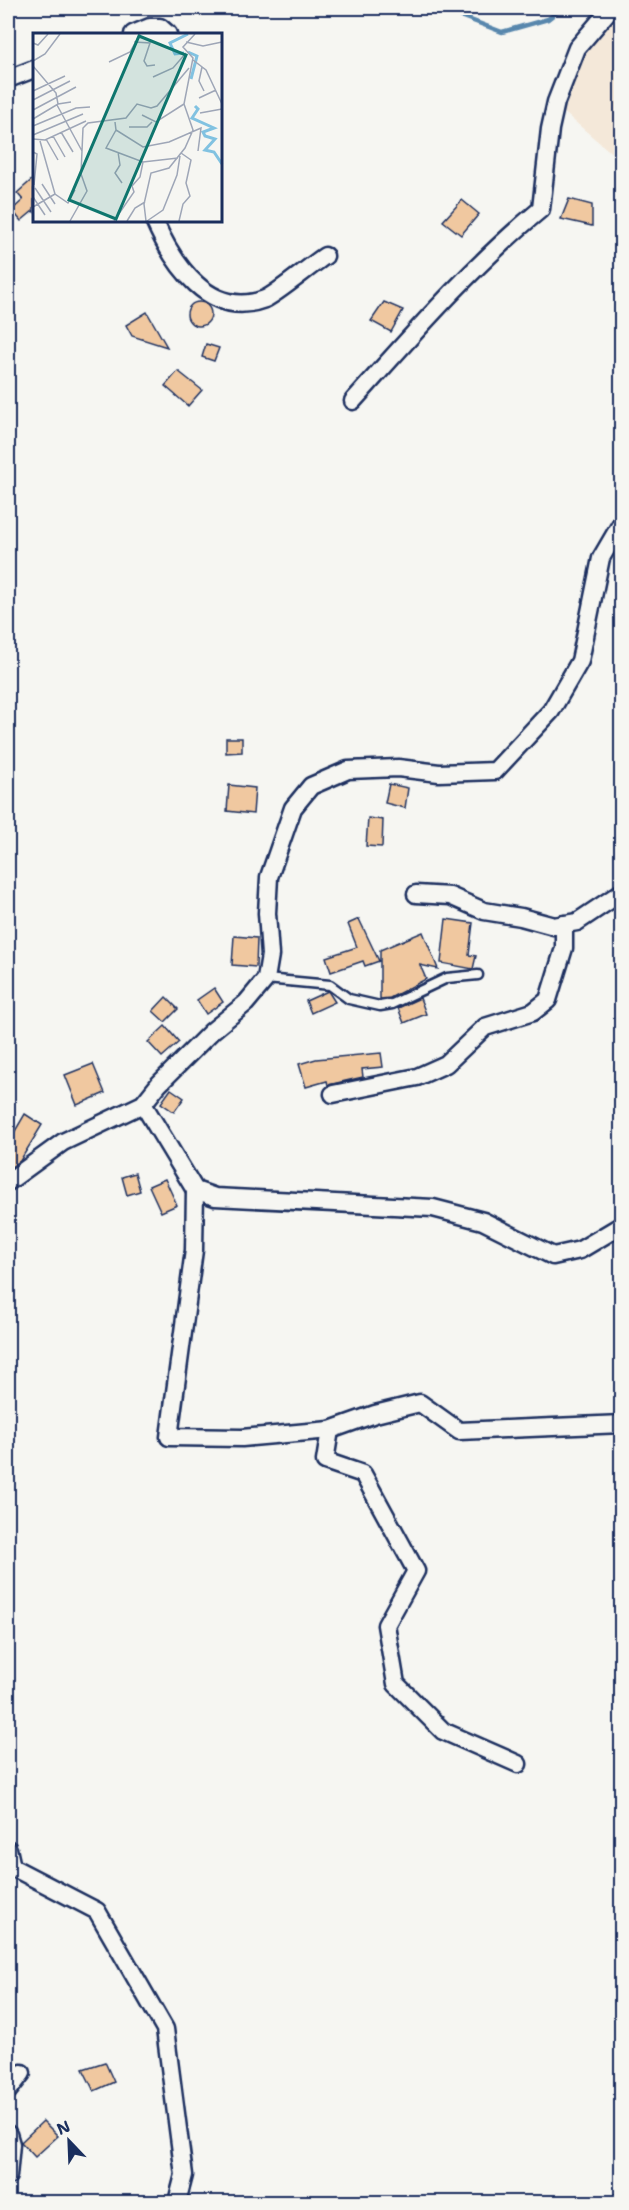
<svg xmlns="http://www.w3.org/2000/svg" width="629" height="2210" viewBox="0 0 629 2210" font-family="'Shantell Sans',sans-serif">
  <rect width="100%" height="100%" fill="#f6f6f2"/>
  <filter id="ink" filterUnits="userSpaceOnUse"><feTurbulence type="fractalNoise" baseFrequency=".0167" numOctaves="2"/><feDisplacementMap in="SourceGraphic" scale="12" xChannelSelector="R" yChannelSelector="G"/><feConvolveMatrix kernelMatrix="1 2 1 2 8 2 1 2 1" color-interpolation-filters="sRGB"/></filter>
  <g filter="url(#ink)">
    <path fill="#f4e8d9" d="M617,8H621V161L561,110L583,51Z"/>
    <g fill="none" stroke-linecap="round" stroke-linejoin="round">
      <path stroke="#5887ad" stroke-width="4.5" d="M444,8L447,11L502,32L548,19L562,8"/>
    </g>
    <g fill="#f0c8a0" stroke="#1b2f5e" stroke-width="1.5">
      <path d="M34,178V212L33,211L21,221L12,210L23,200L17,193Z"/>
      <path d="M569,199L592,205V226L561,219Z"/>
      <path d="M462,200L479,214L461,235L443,221Z"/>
      <path d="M384,302L403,310L391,332L371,321Z"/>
      <circle cx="199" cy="314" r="12"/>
      <path d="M147,312L167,347L132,336L126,325Z"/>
      <path d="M206,344L219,348L214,361L202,357Z"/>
      <path d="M178,371L202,390L188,406L165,386Z"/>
      <path d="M226,738H242V752L226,753Z"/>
      <path d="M389,784L408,788L405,808L385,803Z"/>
      <path d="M229,785L255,788L253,814L227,811Z"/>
      <path d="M368,818L383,820L382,847L366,846Z"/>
      <path d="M359,919L379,961L365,966L363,961L331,972L326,957L357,947L348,924Z"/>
      <path d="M446,919L473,923L469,955L476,956L473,969L441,963Z"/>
      <path d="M423,932L438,969L420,965L426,979L390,998L380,999V950Z"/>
      <path d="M234,936L257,938L256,967L232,965Z"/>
      <path d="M214,988L223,1002L206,1014L197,1000Z"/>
      <path d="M328,991L335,1002L311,1013L306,1001Z"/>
      <path d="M166,997L178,1009L165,1022L153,1011Z"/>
      <path d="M420,998L426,1014L404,1023L398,1008Z"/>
      <path d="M165,1026L179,1042L162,1057L148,1042Z"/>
      <path d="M381,1053L383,1067L362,1069L363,1077L328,1085L327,1081L306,1087L299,1064L316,1059Z"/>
      <path d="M93,1064L105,1093L77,1105L65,1075Z"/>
      <path d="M171,1089L184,1098L174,1112L161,1103Z"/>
      <path d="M25,1114L42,1125L20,1161L8,1169V1143Z"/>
      <path d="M135,1173L140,1191L127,1195L122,1177Z"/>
      <path d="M165,1179L177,1205L161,1212L149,1186Z"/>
      <path d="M105,2062L114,2082L94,2091L83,2069Z"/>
      <path d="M43,2121L58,2136L35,2157L21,2142Z"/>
    </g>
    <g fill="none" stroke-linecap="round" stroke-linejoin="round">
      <g stroke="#1b2f5e" stroke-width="13">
        <path id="lane" d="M266,979L330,985L349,999L380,1006L392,1004L447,978L478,975"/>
      </g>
      <g stroke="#1b2f5e" stroke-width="21">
        <g id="street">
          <path d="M133,34L150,27H160L168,34"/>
          <path d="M8,79L34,69"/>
          <path d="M154,220C173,264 210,320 265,299C278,293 311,265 325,256"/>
          <path d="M353,401C413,334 472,266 541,209L550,129L556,102L577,48L611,8"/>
          <path d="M416,894L450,896L484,911L521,917L554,926L577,922L622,892"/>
          <path d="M333,1094L417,1077L446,1064L485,1027L533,1012L548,1000L564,948V924"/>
          <path d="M143,1104L195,1190L215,1197L433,1208L483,1221L553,1256L580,1250L622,1225"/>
          <path d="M8,1182L63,1142L143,1104L159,1084L212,1031L246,1003L266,979L270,955L267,913L269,877L293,808L311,786L348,770L398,768L439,773L495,771L551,711L580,661L601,558L622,522"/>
          <path d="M195,1190L194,1250L169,1437L242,1438L330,1430L375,1414L420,1403L459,1431L622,1424"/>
          <path d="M330,1430L325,1461L363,1474L416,1571L386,1625L396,1684L443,1731L518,1764"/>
          <path d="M8,1849L12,1867L97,1911L165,2029L184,2175L177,2202"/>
          <path d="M8,2091L22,2073"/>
          <path d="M8,2134L11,2144L8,2176"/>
          <path d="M621,2202L622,2201"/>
        </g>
      </g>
      <use href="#lane" stroke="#f6f6f2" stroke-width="8"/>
      <use href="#street" stroke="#f6f6f2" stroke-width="16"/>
    </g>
  </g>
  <g transform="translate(33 33)">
    <rect width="189" height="189" fill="#f6f6f2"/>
    <path fill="none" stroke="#81c2e1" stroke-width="3" d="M155,19L164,23L158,46M151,20L142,21L137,10L155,1M162,73L165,76L159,85L181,95L170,99L172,103L182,106L172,117L181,119L189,131"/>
    <path fill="none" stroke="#9ea6b7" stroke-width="1.5" d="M101,9L117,10L111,28L114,33L122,32M153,9L170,13L189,9M0,10L5,12L15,1M160,27L173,37L189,71M0,28L12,21L27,1M76,29L97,19L107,1M0,33L23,60L25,71M169,34L166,48L171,58M120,44L140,35L153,20M0,58L32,43M166,65L183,57M0,67L37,48M24,72L49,118M0,77L43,54M167,80L189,76M109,82L123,89L151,71M0,86L25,71L38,69M82,89L83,97L110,114L136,109L168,95L165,118M0,93L43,75L57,74M96,94H114L119,89M83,97L73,115L110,129L145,125M28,99L40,119M0,102L50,81M20,103L32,124M0,106L12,107L53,88M13,106L25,127M7,108L22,161L35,170L42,157M0,119L4,121L1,152M85,119L87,132L82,140L89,150M9,151L22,171M2,155L18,179M0,164L12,182M0,174L22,161M37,188L54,158L48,141L50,95L55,90L93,85L104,71L118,75L124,73L156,35M81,188L101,159L99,153L107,144L110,129M94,188L102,175L112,169M113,188L111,171L118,140L136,135L152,115L160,97L151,71L160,25L150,14L162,1M114,188L130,177L144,142L147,123M146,188L150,171L157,163L153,150L158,127L148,120"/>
    <path fill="#0f766e" fill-opacity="0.15" stroke="#0f766e" stroke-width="3" d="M106,3L153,22L83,186L36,167Z"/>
    <rect width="189" height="189" fill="none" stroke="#1b2f5e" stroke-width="3"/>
  </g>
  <rect width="629" height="2210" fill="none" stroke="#f6f6f2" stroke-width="30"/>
  <rect x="15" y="15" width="599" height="2180" fill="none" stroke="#1b2f5e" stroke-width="2" filter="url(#ink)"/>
  <g transform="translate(69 2141) rotate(337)" stroke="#f6f6f2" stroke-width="4.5" paint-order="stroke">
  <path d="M0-4.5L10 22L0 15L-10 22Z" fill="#1b2f5e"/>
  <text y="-9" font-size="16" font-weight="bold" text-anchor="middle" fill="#1b2f5e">N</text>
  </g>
</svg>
